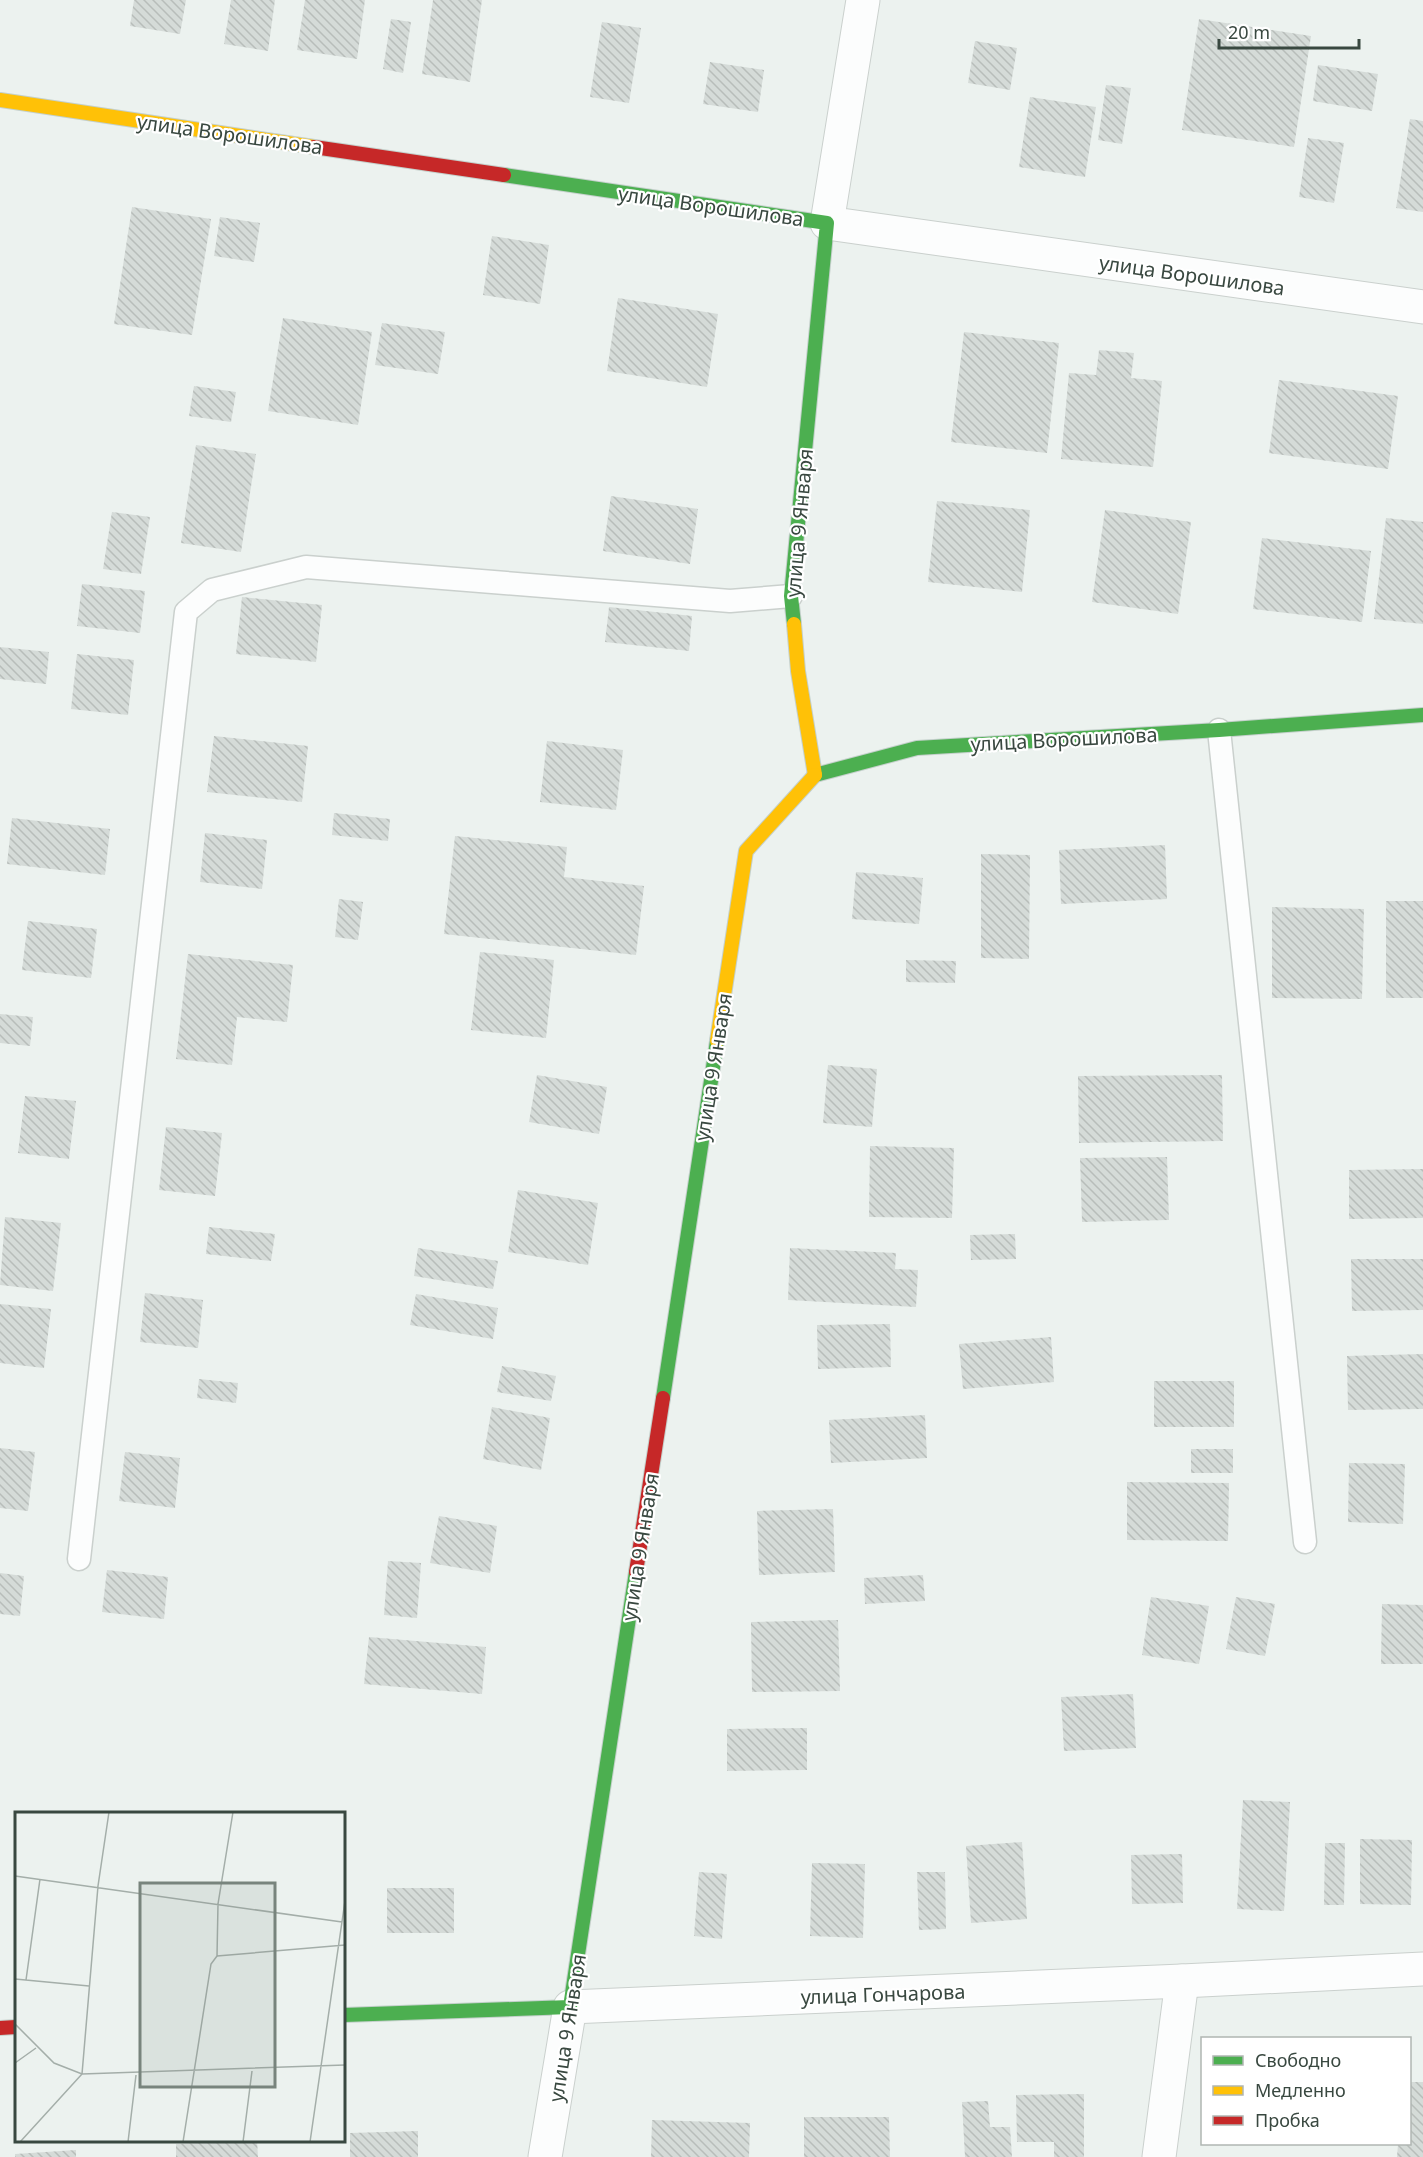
<svg xmlns="http://www.w3.org/2000/svg" width="1423" height="2157" viewBox="0 0 1423 2157" font-family="'Noto Sans',sans-serif">
  <defs>
    <pattern id="building-back-hatch" width="6" height="6" patternUnits="userSpaceOnUse" patternTransform="scale(1.5)"><rect width="6" height="6" fill="#d5dbd8"/><path d="M-1 5l2 2M0 0l6 6M5-1l2 2" fill="none" stroke="#b8bdba"/></pattern>
  </defs>
  <rect width="100%" height="100%" fill="#ecf2ef"/>
  <g fill="url(#building-back-hatch)">
    <path d="M134,0H186L180,34L130,26Z"/>
    <path d="M231,0H275L268,51L224,44Z"/>
    <path d="M305,0H365L357,59L297,50Z"/>
    <path d="M433,0H482L470,82L422,74Z"/>
    <path d="M391,19L411,22L403,73L383,69Z"/>
    <path d="M1199,19L1311,36L1294,147L1182,130Z"/>
    <path d="M602,22L641,28L629,103L590,97Z"/>
    <path d="M975,41L1017,48L1010,90L968,83Z"/>
    <path d="M710,62L764,70L758,112L703,104Z"/>
    <path d="M1318,65L1378,74L1372,111L1313,101Z"/>
    <path d="M1106,85L1131,88L1122,144L1098,140Z"/>
    <path d="M1030,97L1096,107L1085,177L1019,167Z"/>
    <path d="M1410,119L1423,121V212L1396,208Z"/>
    <path d="M1308,138L1344,143L1334,203L1299,197Z"/>
    <path d="M132,207L211,219L192,335L114,324Z"/>
    <path d="M220,217L260,223L254,262L214,256Z"/>
    <path d="M492,236L549,245L540,304L483,295Z"/>
    <path d="M618,298L718,314L707,387L607,371Z"/>
    <path d="M283,318L372,332L358,425L268,411Z"/>
    <path d="M382,323L445,332L438,374L375,365Z"/>
    <path d="M964,332L1059,343L1047,453L951,442Z"/>
    <path d="M1099,350L1134,353L1131,378L1162,381L1153,467L1061,459L1069,373L1096,375Z"/>
    <path d="M1279,380L1398,396L1388,469L1269,453Z"/>
    <path d="M194,386L236,392L231,422L189,416Z"/>
    <path d="M196,445L256,454L241,552L181,543Z"/>
    <path d="M611,496L698,509L690,564L603,551Z"/>
    <path d="M937,501L1030,510L1022,592L928,582Z"/>
    <path d="M1105,510L1191,522L1178,614L1092,602Z"/>
    <path d="M112,512L150,517L141,574L103,569Z"/>
    <path d="M1386,518L1423,522V624L1374,619Z"/>
    <path d="M1262,538L1371,551L1362,622L1253,609Z"/>
    <path d="M82,584L145,591L140,633L77,626Z"/>
    <path d="M242,597L322,605L316,662L236,654Z"/>
    <path d="M609,607L692,616L689,651L605,642Z"/>
    <path d="M0,647L49,652L46,684L0,679Z"/>
    <path d="M77,654L134,660L128,715L71,709Z"/>
    <path d="M214,736L308,746L302,802L207,792Z"/>
    <path d="M547,741L623,750L616,810L540,802Z"/>
    <path d="M334,813L390,819L388,841L332,835Z"/>
    <path d="M12,818L110,829L105,875L7,864Z"/>
    <path d="M205,833L267,840L262,889L200,882Z"/>
    <path d="M455,836L567,847L564,877L644,886L636,955L444,934Z"/>
    <path d="M1165,845L1167,899L1061,904L1059,850Z"/>
    <path d="M981,854L1030,855L1029,959L981,958Z"/>
    <path d="M856,872L923,878L919,924L852,919Z"/>
    <path d="M339,899L363,902L358,940L335,937Z"/>
    <rect x="1386" y="901" width="37" height="97"/>
    <path d="M1272,907L1364,909L1362,999L1272,998Z"/>
    <path d="M28,921L97,929L91,978L22,970Z"/>
    <path d="M480,952L554,960L546,1038L471,1030Z"/>
    <path d="M188,954L293,965L287,1022L237,1017L232,1065L176,1059Z"/>
    <path d="M906,960L956,961L955,983L906,982Z"/>
    <path d="M0,1014L33,1017L30,1046L0,1043Z"/>
    <path d="M828,1065L877,1069L872,1127L823,1123Z"/>
    <path d="M537,1075L607,1087L599,1134L529,1122Z"/>
    <path d="M1222,1075L1223,1141L1079,1143L1078,1076Z"/>
    <path d="M25,1096L76,1101L69,1159L18,1153Z"/>
    <path d="M166,1127L222,1133L215,1196L159,1190Z"/>
    <path d="M870,1146L954,1148L952,1218L869,1217Z"/>
    <path d="M1167,1157L1169,1220L1082,1222L1080,1158Z"/>
    <path d="M1423,1169V1218L1349,1219V1170Z"/>
    <path d="M518,1190L598,1203L588,1265L508,1252Z"/>
    <path d="M5,1217L61,1223L53,1291L0,1285Z"/>
    <path d="M209,1227L275,1234L271,1261L206,1254Z"/>
    <path d="M1015,1234L1016,1259L971,1260L970,1235Z"/>
    <path d="M418,1248L498,1261L493,1289L414,1276Z"/>
    <path d="M790,1248L896,1253L895,1269L918,1270L916,1307L788,1300Z"/>
    <path d="M1351,1259H1423V1310L1352,1311Z"/>
    <path d="M145,1293L203,1300L198,1348L140,1342Z"/>
    <path d="M416,1294L498,1308L493,1339L410,1325Z"/>
    <path d="M0,1304L51,1309L44,1368L0,1363Z"/>
    <path d="M890,1324L891,1367L818,1369L817,1325Z"/>
    <path d="M1051,1337L1054,1382L963,1389L959,1344Z"/>
    <path d="M1423,1354V1409L1348,1410L1347,1356Z"/>
    <path d="M502,1366L556,1376L551,1401L497,1392Z"/>
    <path d="M199,1379L238,1383L236,1403L197,1398Z"/>
    <rect x="1154" y="1381" width="80" height="46"/>
    <path d="M492,1407L550,1418L541,1470L483,1459Z"/>
    <path d="M925,1415L927,1458L831,1463L829,1420Z"/>
    <path d="M0,1448L35,1452L28,1511L0,1508Z"/>
    <rect x="1191" y="1449" width="42" height="24"/>
    <path d="M125,1452L180,1458L175,1508L119,1501Z"/>
    <path d="M1349,1463L1405,1464L1403,1524L1348,1522Z"/>
    <path d="M1127,1482L1229,1483L1228,1541L1127,1540Z"/>
    <path d="M833,1509L835,1572L759,1575L757,1511Z"/>
    <path d="M439,1516L497,1526L490,1573L430,1563Z"/>
    <path d="M388,1561L421,1563L417,1618L384,1615Z"/>
    <path d="M107,1570L168,1577L164,1619L102,1612Z"/>
    <path d="M0,1573L24,1576L20,1616L0,1614Z"/>
    <path d="M923,1575L925,1601L865,1604L864,1578Z"/>
    <path d="M1151,1597L1209,1606L1199,1664L1142,1655Z"/>
    <path d="M1236,1597L1275,1604L1265,1656L1226,1649Z"/>
    <path d="M1382,1604L1423,1605V1664H1381Z"/>
    <path d="M838,1620L840,1691L752,1692L751,1622Z"/>
    <path d="M369,1637L486,1647L482,1694L364,1684Z"/>
    <path d="M1133,1694L1136,1748L1064,1751L1061,1697Z"/>
    <path d="M807,1728V1770L727,1771V1729Z"/>
    <path d="M1243,1800L1290,1802L1284,1911L1237,1909Z"/>
    <path d="M1360,1839L1412,1840L1411,1905L1360,1904Z"/>
    <path d="M1022,1842L1027,1919L971,1923L966,1846Z"/>
    <path d="M1325,1843H1345L1344,1905H1324Z"/>
    <path d="M1182,1854L1183,1903L1132,1904L1131,1855Z"/>
    <path d="M812,1863L865,1864L863,1938L810,1936Z"/>
    <path d="M699,1872L727,1874L722,1939L694,1936Z"/>
    <path d="M917,1872H945L946,1929L919,1930Z"/>
    <rect x="387" y="1888" width="67" height="45"/>
    <path d="M1410,2082H1423V2157H1397L1398,2144H1410Z"/>
    <path d="M1084,2094V2157H1054V2142H1017L1016,2095Z"/>
    <path d="M988,2101L990,2127H1010L1012,2157H965L962,2102Z"/>
    <path d="M804,2117H889L890,2157H804Z"/>
    <path d="M652,2120L750,2123L749,2157H651Z"/>
    <path d="M418,2131V2157H350V2133Z"/>
    <path d="M257,2140L258,2157H176V2144Z"/>
    <path d="M76,2150V2157H15V2154Z"/>
  </g>
  <g fill="none" stroke-linecap="round" stroke-linejoin="round">
    <g stroke="#cad0cd" stroke-width="25">
      <g id="lane">
        <path d="M1219,730L1305,1542"/>
        <path d="M79,1559L186,612L212,590L306,567L730,601L791,596"/>
      </g>
    </g>
    <g stroke="#cad0cd" stroke-width="35">
      <g id="street">
        <path d="M863,0L827,223L1423,307"/>
        <path d="M545,2157L570,2007L1182,1981L1423,1969"/>
        <path d="M1159,2157L1182,1981"/>
      </g>
    </g>
    <g stroke="#c4d0cb" stroke-width="16">
      <g id="fast">
        <path d="M504,175L827,223L791,596L794,624"/>
        <path d="M815,775L917,748L1219,730L1423,715"/>
        <path d="M663,1398L717,1041"/>
        <path d="M344,2015L570,2007L636,1572"/>
      </g>
    </g>
    <g stroke="#c4d0cb" stroke-width="16">
      <g id="slow">
        <path d="M0,100L314,147"/>
        <path d="M794,624L798,671L815,775"/>
        <path d="M717,1041L746,851L815,775"/>
      </g>
    </g>
    <g stroke="#c4d0cb" stroke-width="16">
      <g id="jam">
        <path d="M314,147L504,175"/>
        <path d="M636,1572L663,1398"/>
        <path d="M0,2028L16,2027"/>
      </g>
    </g>
    <use href="#lane" stroke="#fcfdfd" stroke-width="22"/>
    <use href="#street" stroke="#fcfdfd" stroke-width="33"/>
    <use href="#fast" stroke="#4caf50" stroke-width="14"/>
    <use href="#slow" stroke="#ffc107" stroke-width="14"/>
    <use href="#jam" stroke="#c62828" stroke-width="14"/>
  </g>
  <g text-anchor="middle" dominant-baseline="central" stroke-width="4.5" stroke-linejoin="round" paint-order="stroke">
    <g font-size="20" fill="#394840" stroke="#fff">
      <text transform="translate(230 134) rotate(8)">улица Ворошилова</text>
      <text transform="translate(711 206) rotate(8)">улица Ворошилова</text>
      <text transform="translate(1192 275) rotate(8)">улица Ворошилова</text>
      <text transform="translate(799 523) rotate(-85)">улица 9 Января</text>
      <text transform="translate(1064 739) rotate(-3)">улица Ворошилова</text>
      <text transform="translate(713 1067) rotate(-81)">улица 9 Января</text>
      <text transform="translate(640 1547) rotate(-81)">улица 9 Января</text>
      <text transform="translate(883 1994) rotate(-2)">улица Гончарова</text>
      <text transform="translate(567 2028) rotate(-81)">улица 9 Января</text>
    </g>
  </g>
  <g transform="translate(15 1812)">
    <rect width="330" height="330" fill="#ecf2ef"/>
    <path fill="none" stroke="#a4aea9" stroke-width="1.5" d="M0,64L327,110M202,144L203,92L218,0M202,144L330,133M0,167L74,174M11,168L25,67M0,212L39,251L67,262L330,253M0,251L21,236M67,262L83,74L94,0M5,330L67,262M113,330L121,263M168,330L196,152L202,144M228,330L237,259M295,330L330,89"/>
    <path fill="#78847d" fill-opacity="0.15" stroke="#78847d" stroke-width="3" d="M125,71H260V275H125Z"/>
    <rect width="330" height="330" fill="none" stroke="#394840" stroke-width="3"/>
  </g>
  <rect x="1201" y="2037" width="210" height="108" fill="#ffffff" stroke="#b0b6b3" stroke-width="1.5"/>
  <rect x="1213" y="2056" width="30" height="9" fill="#4caf50" stroke="#b0b6b3" stroke-width="1.5"/>
  <text x="1255" y="2067" font-size="18" fill="#394840">Свободно</text>
  <rect x="1213" y="2086" width="30" height="9" fill="#ffc107" stroke="#b0b6b3" stroke-width="1.5"/>
  <text x="1255" y="2097" font-size="18" fill="#394840">Медленно</text>
  <rect x="1213" y="2116" width="30" height="9" fill="#c62828" stroke="#b0b6b3" stroke-width="1.5"/>
  <text x="1255" y="2127" font-size="18" fill="#394840">Пробка</text>
  <path d="M1219 39v9h140v-9" fill="none" stroke="#394840" stroke-width="3"/>
  <text x="1228" y="39" font-size="18" fill="#394840" stroke="#ffffff" stroke-width="4.5" paint-order="stroke">20 m</text>
</svg>
